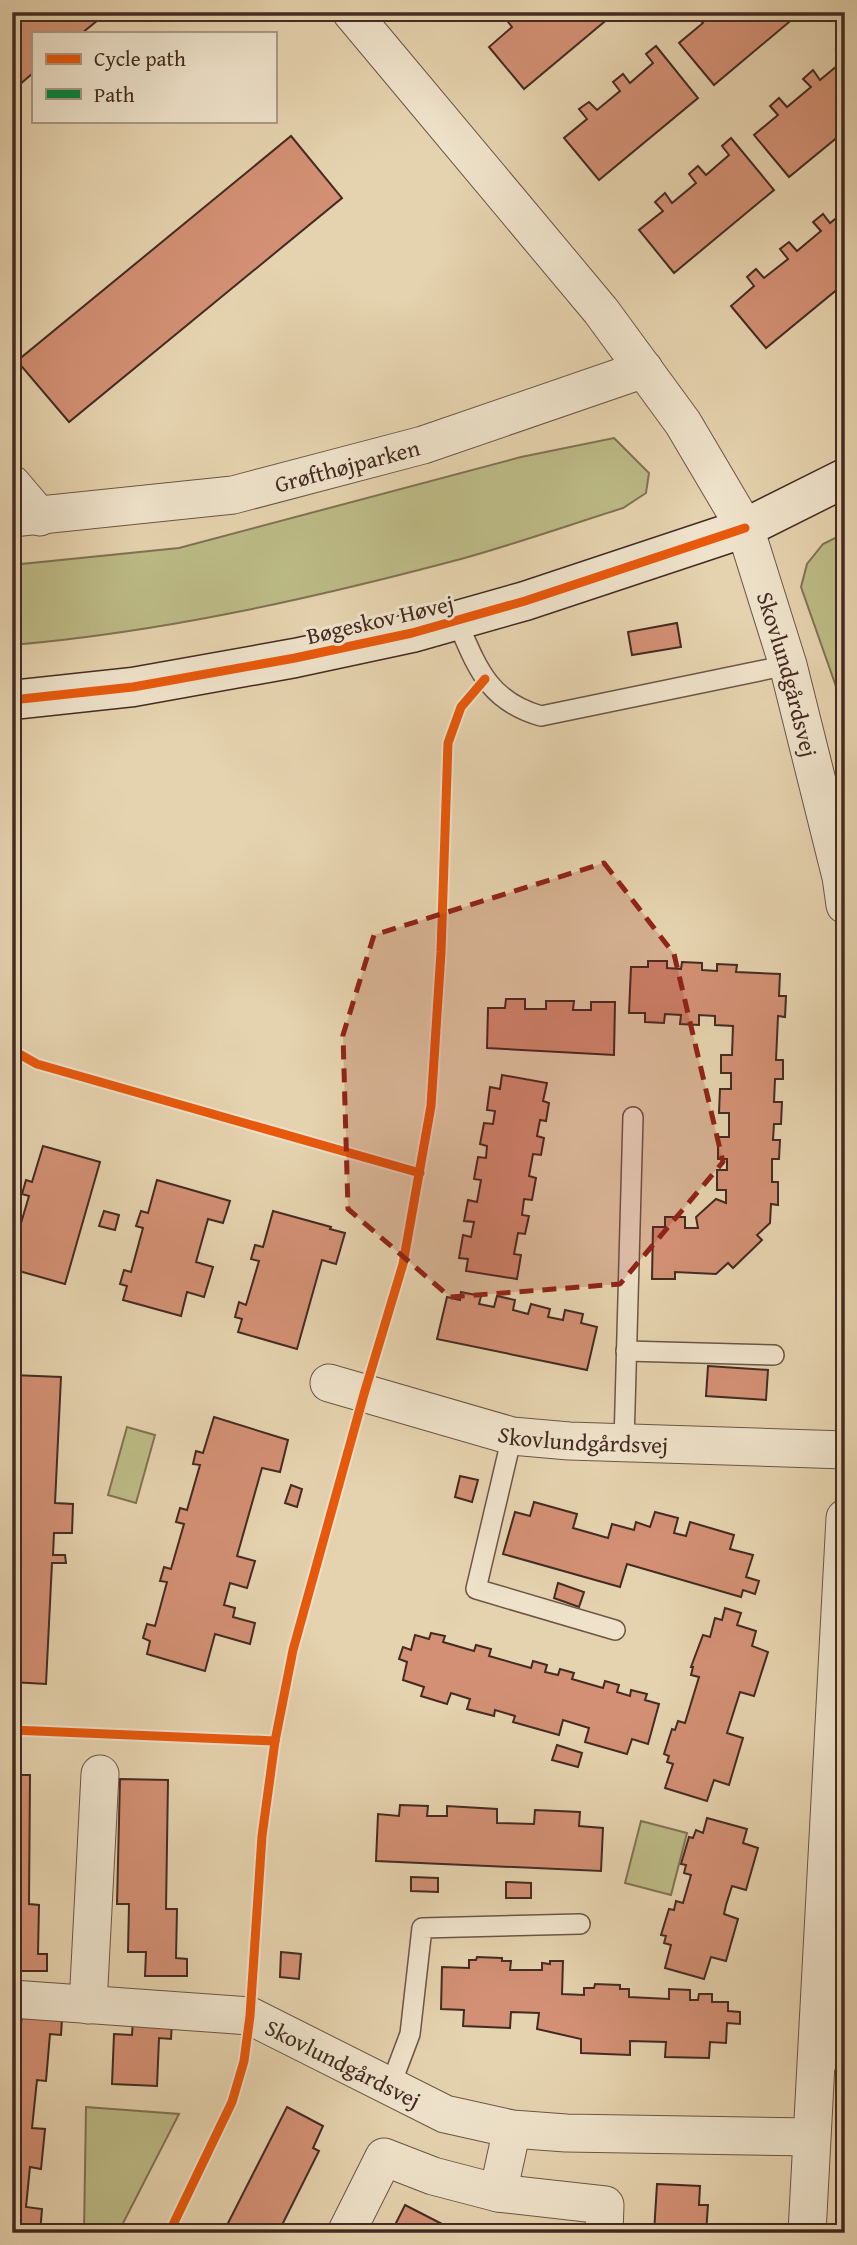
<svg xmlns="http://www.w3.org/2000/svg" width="857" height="2245" viewBox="0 0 857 2245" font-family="'Gentium Book Plus',serif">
  <rect width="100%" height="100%" fill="#e5d2ae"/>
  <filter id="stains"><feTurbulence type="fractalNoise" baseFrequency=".00286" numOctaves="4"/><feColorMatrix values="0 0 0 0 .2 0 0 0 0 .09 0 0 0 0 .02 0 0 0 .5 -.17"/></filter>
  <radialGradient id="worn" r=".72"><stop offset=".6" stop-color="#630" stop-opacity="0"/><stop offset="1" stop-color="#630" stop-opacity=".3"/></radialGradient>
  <g fill="#bcba85" stroke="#807254" stroke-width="2">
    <path d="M614,438L649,473L646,493L623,508C569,525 515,544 461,559C314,598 164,632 12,645V565L179,548L521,457Z"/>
    <path d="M845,533V712L801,587L807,564L823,544Z"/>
    <path d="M127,1427L155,1435L136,1503L108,1495Z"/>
    <path d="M641,1821L687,1833L671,1895L625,1883Z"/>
    <path d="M86,2107L179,2114L118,2233H84Z"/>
  </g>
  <g fill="#d39074" stroke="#442b22" stroke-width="2">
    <path d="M12,12H108L82,33H33V73L12,91Z"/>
    <path d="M512,12H516L522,19L530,12H616L524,89L489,47L512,27L505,18Z"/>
    <path d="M697,12H709L712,15L716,12H801L714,85L679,43L703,23L695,14Z"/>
    <path d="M845,44V131L789,177L754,135L778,115L770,106L779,98L787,107L811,87L803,79L813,70L820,80L844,60L836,50Z"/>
    <path d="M656,46L698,98L599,180L564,138L587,119L579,109L589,102L597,110L620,91L613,82L623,74L630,83L653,63L646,54Z"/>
    <path d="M291,136L342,198L69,422L17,361Z"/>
    <path d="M731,138L774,190L674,273L639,230L663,211L655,202L665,193L672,203L696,183L689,174L698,166L706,175L729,155L722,146Z"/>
    <path d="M845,211V283L766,348L731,306L754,286L747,277L756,269L764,278L788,259L780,249L789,242L797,251L821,231L813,222L823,214L830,223Z"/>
    <path d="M677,623L681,647L632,655L628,632Z"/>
    <path d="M648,961H667V968L681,969L682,962L702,963V970L717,971V964L737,965L736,972L780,974L779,996H786L785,1017L778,1016L776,1060H783V1079H775L774,1102H782L781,1124H774L773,1140H780L779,1159H772V1182H778V1205L771,1204L770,1223L757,1235L762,1240L733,1268L728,1263L716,1274L675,1272V1279H652L653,1227H665V1217H685V1228H698L696,1217L716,1199L726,1203V1190H717V1170H727V1159H718V1137H729V1113H719L720,1089H731V1073H721V1055H732L733,1026L715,1025V1016L699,1015V1025L680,1024L681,1015L665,1014L664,1023L645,1022V1013H629L631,967H648Z"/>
    <path d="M506,999H525V1009H546V1001H574L573,1010H591V1002H615L614,1055L487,1048L488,1008H505Z"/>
    <path d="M502,1075L547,1083L543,1101L549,1103L546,1121L540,1120L537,1136L544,1138L541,1155L533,1154L529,1176L536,1178L532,1200L524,1199L522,1215L529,1216L525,1234L518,1233L514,1254L521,1255L517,1279L466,1271L468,1259L459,1258L463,1235L471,1237L474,1222L464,1221L468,1200L477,1202L481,1180L474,1179L478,1157L486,1158L487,1146L480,1144L484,1123L493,1124L495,1111L487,1110L490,1087L500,1089Z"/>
    <path d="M43,1146L100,1162L65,1284L12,1269V1239L16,1240L29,1196L22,1194L26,1180L32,1182Z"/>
    <path d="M157,1180L230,1201L223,1223L208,1219L196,1262L213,1267L204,1297L187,1292L181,1316L123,1300L127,1286L120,1284L124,1270L131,1272L143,1228L136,1226L141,1211L148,1213Z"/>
    <path d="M104,1211L119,1215L115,1230L99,1226Z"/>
    <path d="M273,1211L331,1227L330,1229L345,1233L336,1264L322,1260L297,1349L238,1332L242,1319L235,1317L239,1302L246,1305L259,1261L251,1259L255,1245L263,1247Z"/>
    <path d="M461,1292L481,1296L479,1304L494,1307L497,1296L515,1300L513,1310L528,1314L531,1304L550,1309L548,1317L563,1320L565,1310L583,1314L581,1323L597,1327L587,1370L437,1339L447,1297L460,1300Z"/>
    <path d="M708,1366L768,1370L766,1400L706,1396Z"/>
    <path d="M12,1375L61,1377L55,1503L73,1504L72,1533H54L53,1555H65L66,1563H52L46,1684L12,1682Z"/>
    <path d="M214,1417L288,1440L280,1472L262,1468L237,1556L255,1561L247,1588L230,1583L224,1605L235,1608L233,1617L255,1623L250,1644L215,1634L205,1671L147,1654L150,1641L143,1638L147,1624L155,1626L167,1582L160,1581L164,1567L171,1569L184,1524L176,1522L180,1508L187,1510L200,1465L193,1464L196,1451L203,1453Z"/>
    <path d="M460,1476L478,1480L472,1502L455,1497Z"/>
    <path d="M291,1485L302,1489L297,1507L285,1503Z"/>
    <path d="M534,1502L577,1514L573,1528L608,1538L612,1524L634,1530L636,1522L650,1527L655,1512L678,1518L674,1533L686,1536L690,1522L734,1535L730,1549L753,1555L746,1577L759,1581L755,1594L743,1590L741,1597L627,1564L620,1587L503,1554L515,1512L530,1516Z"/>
    <path d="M558,1583L584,1592L579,1607L554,1598Z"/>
    <path d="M725,1608L741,1613L737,1625L756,1631L752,1646L768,1652L754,1696L740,1692L727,1733L743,1738L729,1785L714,1780L707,1801L665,1788L673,1764L667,1762L669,1756L664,1754L672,1729L675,1730L678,1721L685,1723L699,1677L691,1675L693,1667H691L703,1635L710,1637L715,1618L722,1620Z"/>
    <path d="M431,1633L445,1636L443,1642L474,1651L476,1645L491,1649L489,1656L531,1668L533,1661L547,1665L545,1672L558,1675L560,1669L574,1673L572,1679L603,1688L605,1681L619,1685L617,1692L630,1696L631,1690L647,1694L645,1700L659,1704L648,1744L632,1739L627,1754L585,1742L589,1728L563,1720L559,1735L513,1722L515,1716L495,1710L494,1716L467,1709L470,1699L451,1693L447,1704L421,1696L424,1687L403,1680L407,1662L399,1659L403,1647L411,1650L415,1635L429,1639Z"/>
    <path d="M557,1745L582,1753L578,1767L552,1760Z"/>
    <path d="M12,1775H30L29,1904L39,1905L38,1954H47V1971H12Z"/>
    <path d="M120,1779L168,1780L166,1909H177L176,1958L187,1959V1976H145L146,1952H128L129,1904H117Z"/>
    <path d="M400,1805L428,1806L427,1816H447V1806L497,1809V1823L534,1824L535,1810L580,1812L579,1826L603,1828L601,1871L376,1861L378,1814L399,1816Z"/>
    <path d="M707,1818L747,1829L743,1843L758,1848L746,1890L732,1886L726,1905L724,1914L738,1919L726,1961L711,1957L704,1979L665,1968L671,1945L664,1943L666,1936L661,1935L669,1909L674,1910L676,1901L683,1903L691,1875L684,1873L686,1865L681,1864L689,1837L693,1838L696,1830L703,1833Z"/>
    <path d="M411,1877L438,1878V1892L411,1891Z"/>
    <path d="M506,1882L531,1883V1898H506Z"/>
    <path d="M281,1952L301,1954L299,1979L280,1977Z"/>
    <path d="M477,1957L502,1958V1961H511L510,1970H542V1963L550,1964V1961H563L562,1994L584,1995V1988H594L595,1984L620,1985V1989H629V1997L669,1999V1989L690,1990V2000H698L699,1994H712V2002H728V2011L740,2012V2024L727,2023L726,2043L710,2042L709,2058L665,2057L666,2042L630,2041V2055L581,2053V2039L537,2029L539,2013L511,2012L510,2028L463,2026L464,2010L441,2009L442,1967L469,1968V1960H476Z"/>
    <path d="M22,2014L62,2018L61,2035L50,2034L46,2081L37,2080L32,2128L45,2129L41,2169L30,2167L26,2207L42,2209L40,2233H12V2033L20,2034Z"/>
    <path d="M133,2019L172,2021L171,2039L159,2038L157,2086L112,2084L114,2034L132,2035Z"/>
    <path d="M287,2107L323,2126L313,2148L319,2151L278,2233H223Z"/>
    <path d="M657,2184L700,2186L699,2205H708L706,2233H654Z"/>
    <path d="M405,2205L446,2226L443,2233H391Z"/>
    <path d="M498,2228L539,2230V2233H497Z"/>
  </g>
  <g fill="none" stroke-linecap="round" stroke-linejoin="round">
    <g stroke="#6c5545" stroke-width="22">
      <g id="lane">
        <path d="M457,621C477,667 488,701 541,716L788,665"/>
        <path d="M626,1351L774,1355"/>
        <path d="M512,1436L476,1589L615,1630"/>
        <path d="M624,1443L633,1117"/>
        <path d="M815,2053L845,2063"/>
        <path d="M390,2087L410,2034L422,1928L580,1924"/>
      </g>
    </g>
    <g stroke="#6c5545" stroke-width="39">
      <g id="street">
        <path id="s1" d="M351,12L601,311L683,423L745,528L788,665L841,877L845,905"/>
        <path d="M12,484L40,517"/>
        <path id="s2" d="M12,518L233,495L423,445L644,369"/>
        <path id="s3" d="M329,1383L512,1436L569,1441L845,1450"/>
        <path id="s4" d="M12,1999L250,2016L445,2114L512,2129L566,2133L811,2137"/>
        <path d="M88,2005L100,1774"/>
        <path d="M498,2193L512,2129"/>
        <path d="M346,2233L384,2157L433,2176L498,2193L605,2205L604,2233"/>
        <path d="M807,2233L845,1518"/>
      </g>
    </g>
    <g stroke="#442b22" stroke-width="41">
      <path id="secondary" d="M12,700L133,687L295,658L412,633L525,601L745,528L845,478"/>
    </g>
    <use href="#lane" stroke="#eee2ca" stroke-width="19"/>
    <use href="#street" stroke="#eee2ca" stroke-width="37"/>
    <use href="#secondary" stroke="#eee2ca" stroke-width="38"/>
    <path stroke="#00873e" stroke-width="7" stroke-dasharray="14 7" stroke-linecap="butt" d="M841,877L845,876"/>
    <g stroke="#eee2ca" stroke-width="13">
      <g id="cycleway">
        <path d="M12,700L133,687L295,658L412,633L525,601L745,528"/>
        <path d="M12,1050L37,1064L420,1173"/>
        <path d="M12,1730L275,1741"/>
        <path d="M169,2233L232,2102L244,2061L250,2016L262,1836L275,1741L293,1650L364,1394L403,1264L431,1106L441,952L448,743L461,707L485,679"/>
      </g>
    </g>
    <use href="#cycleway" stroke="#e8590c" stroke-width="9"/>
  </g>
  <path fill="#8f2418" fill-opacity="0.2" stroke="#8f2418" stroke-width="5" stroke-dasharray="14 9" stroke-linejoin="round" d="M604,863L674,954L723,1162L620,1284L450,1297L348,1209L343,1035L374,935Z"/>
  <g text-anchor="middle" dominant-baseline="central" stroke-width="6" stroke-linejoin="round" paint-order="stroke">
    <g font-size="23" fill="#442b22" stroke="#eee2ca">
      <text stroke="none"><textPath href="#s2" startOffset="340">Grøfthøjparken</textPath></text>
      <text transform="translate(380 619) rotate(-13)">Bøgeskov Høvej</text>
      <text stroke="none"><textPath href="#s1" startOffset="803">Skovlundgårdsvej</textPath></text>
      <text stroke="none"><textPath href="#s3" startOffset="262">Skovlundgårdsvej</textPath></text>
      <text stroke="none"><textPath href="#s4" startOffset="343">Skovlundgårdsvej</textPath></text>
    </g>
  </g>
  <rect width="857" height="2245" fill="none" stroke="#e5d2ae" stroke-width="42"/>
  <rect x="14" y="14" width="829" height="2217" fill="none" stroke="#442b22" stroke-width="3.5"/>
  <rect x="21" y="21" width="815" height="2203" fill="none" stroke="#442b22" stroke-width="2"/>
  <rect x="32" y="32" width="245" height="91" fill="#eee2ca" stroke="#aa9987" stroke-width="2"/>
  <rect x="46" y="54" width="35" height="10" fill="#e8590c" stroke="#aa9987" stroke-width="2"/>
  <text x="94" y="66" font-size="21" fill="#442b22">Cycle path</text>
  <rect x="46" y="89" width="35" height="10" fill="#00873e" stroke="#aa9987" stroke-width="2"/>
  <text x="94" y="102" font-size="21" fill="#442b22">Path</text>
  <rect width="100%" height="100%" filter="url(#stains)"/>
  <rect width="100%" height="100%" fill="url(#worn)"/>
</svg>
